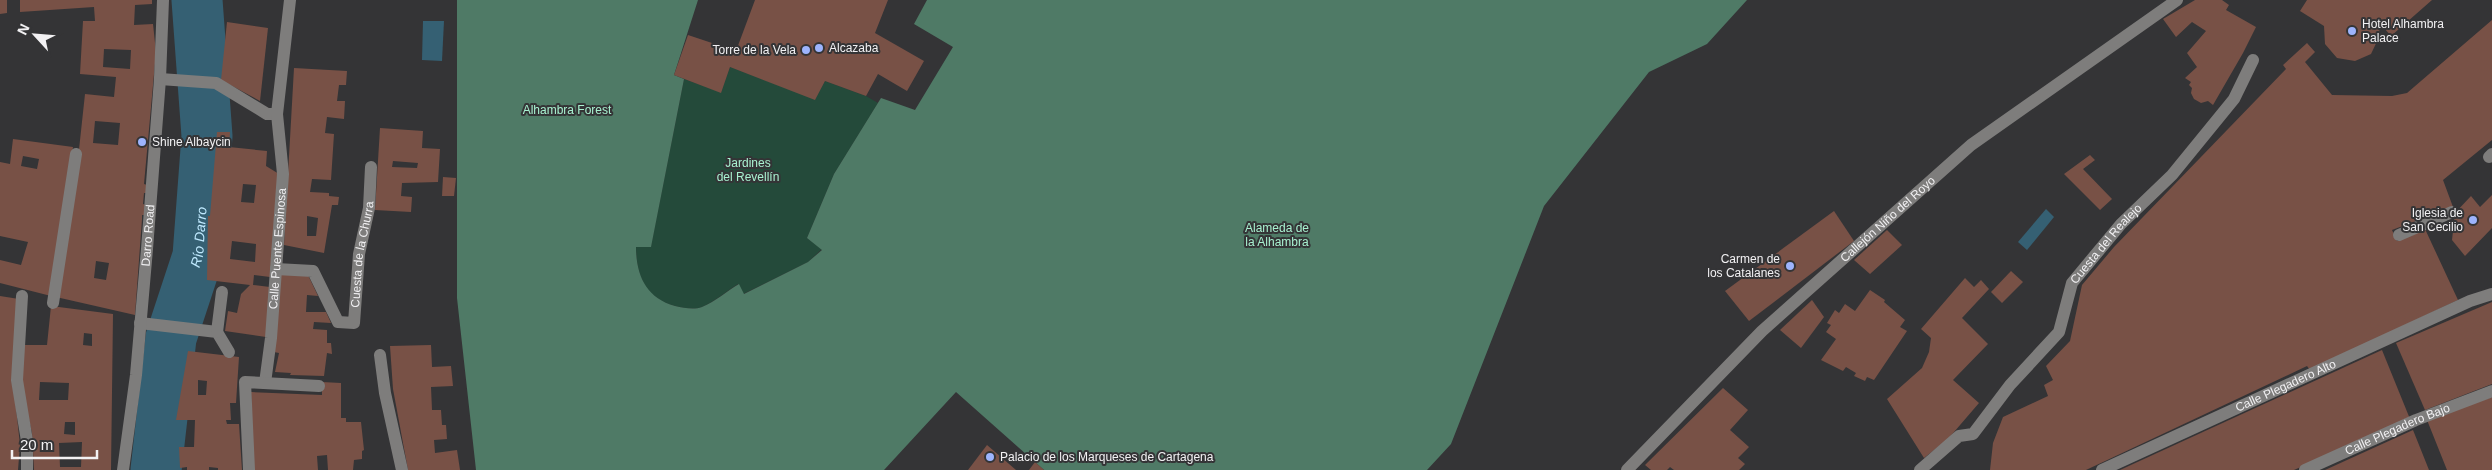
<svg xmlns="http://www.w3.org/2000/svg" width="2492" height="470" viewBox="0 0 2492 470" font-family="Arial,sans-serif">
  <rect width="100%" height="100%" fill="#343436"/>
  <path fill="#244a3a" d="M730,67L815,99L825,81L866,96L878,103L834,174L807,238L822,249L808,262L743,294L738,284C727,291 714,302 702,307C694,310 683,308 675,306C645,298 636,275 636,246H651L684,79L721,92Z"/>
  <path fill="#4f7a66" d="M457,0H698L674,75L684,79L651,247H636C636,275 646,298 675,306C684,308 694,310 702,307C715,302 727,291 739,284L744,294L808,262L822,250L807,238L834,174L881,98L915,110L953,47L914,24L927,0H1747L1707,44L1649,72L1544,206L1451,444L1427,470H1044L956,392L884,470H476L457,298Z"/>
  <g fill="#356073">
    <path d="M423,21H444L442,61L422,60Z"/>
    <path d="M2046,209L2054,217L2027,250L2018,242Z"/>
  </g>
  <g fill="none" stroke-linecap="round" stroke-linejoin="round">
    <path stroke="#356073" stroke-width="51" id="s1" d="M156,470L171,338L198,256L207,136L197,0"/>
  </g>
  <g fill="#785146" fill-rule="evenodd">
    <path d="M0,0H7V13L0,14Z"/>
    <path d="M20,0H152V4L135,5L134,25L153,24L156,52L144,184L147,185V193H144L143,204L146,205V215H142V219L135,315L56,297L77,168L85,94L114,97L116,77L80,74L83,21H95L94,7L20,12ZM104,49L131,50L130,69L103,67ZM95,121L120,123L118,145L93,143ZM96,261L109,263L106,280L94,278Z"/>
    <path d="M755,0H888L875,33L924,61L907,91L878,74L866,96L825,81L815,100L730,67L721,93L674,75L688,35L736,51Z"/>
    <path d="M2195,0H2222L2229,5L2226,10L2256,27L2243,53L2213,105L2208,101L2201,103L2194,99L2191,93L2192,88L2189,85L2191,82L2185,78L2197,67L2187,53L2206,31L2192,22L2176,37L2163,19Z"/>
    <path d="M2307,0H2432L2391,36L2378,21L2380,35L2371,54L2355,61L2337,58L2325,44L2324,26L2300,11Z"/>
    <path d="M2492,20V140L2443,180L2453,207L2392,230L2397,241L2425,229L2458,300L2310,370L2307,366L2086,470H1990L1993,443L2003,417L2048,396L2044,385L2053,380L2046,366L2070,341L2082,285L2114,247L2286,69L2283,65L2307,43L2315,52L2305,62L2332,95L2392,96L2407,93Z"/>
    <path d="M227,22L268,28L260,101L221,80Z"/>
    <path d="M294,68L347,71L346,85H339L337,101H345L344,119L327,117L325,133L334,134L331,180L312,179L310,192L329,193V196L339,197L338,205H332L324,253L284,245ZM307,216L318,218L316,236H307Z"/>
    <path d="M380,128L423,131L422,148L440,149L438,182L402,183L401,196L412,197L411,212L375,210ZM393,161L418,163L417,168L392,167Z"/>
    <path d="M217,132H230L229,147L267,151L266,166L279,174L270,277L254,275L253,285L270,287L266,337L225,331L228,311L237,313L241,294L250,285L207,280L208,216H210ZM243,184L256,185L254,203L241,202ZM232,241L256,244L255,262L230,259Z"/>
    <path d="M13,139L73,147L51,296L0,283V260L21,265L28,242L0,236V162L10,164ZM23,156L39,159L37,169L21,166Z"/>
    <path d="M2090,155L2095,160L2083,169L2112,199L2100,210L2064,174Z"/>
    <path d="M443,177L456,178L454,196H442Z"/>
    <path d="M2492,195V228L2465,256L2452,240L2455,213L2471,196L2480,207Z"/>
    <path d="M1834,211L1854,241L1749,321L1725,291Z"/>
    <path d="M1887,230L1902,245L1870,274L1854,260Z"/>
    <path d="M2011,271L2023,282L2002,303L1991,292Z"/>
    <path d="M280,274L308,275L318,296L307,295L306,312H326L331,323L314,322L313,329L327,330V343H331L332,354L327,353L324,376L290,375L291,373L275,372L279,353L274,352Z"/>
    <path d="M1965,278L1974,287L1981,280L1989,289L1962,318L1988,344L1953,380L1979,403L1948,439L1924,458L1887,399L1922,368L1929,352L1931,338L1921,329Z"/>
    <path d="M1870,290L1885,300L1884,302L1905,320L1900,327L1907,331L1874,380L1867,377L1865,381L1854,376L1856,373L1846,367L1843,371L1821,360L1836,339L1826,332L1831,325L1827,323L1835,310L1839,313L1845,304L1855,311Z"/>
    <path d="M0,296L19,299L13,380L20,445L18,470H0Z"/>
    <path d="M1812,300L1824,317L1801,348L1780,330Z"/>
    <path d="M2492,302V384L2425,410L2396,343Z"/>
    <path d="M51,306L113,314L111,470H34L32,433L22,389L21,345H47ZM84,333L92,334V346L83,345ZM40,382L69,383L68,400H39ZM65,422H75V435L64,434ZM82,442L81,467H60L59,443Z"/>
    <path d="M431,345L432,367L451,366L453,386L431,387L432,410H441L442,425H446L447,439L434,440L435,453L457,450L460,470H408L393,389L390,346Z"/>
    <path d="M2382,350L2410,419L2294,470H2120Z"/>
    <path d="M188,351L239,357L236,403H230L231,420H226L227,424H239L242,470H218V468L209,467V470H187V467L180,468L179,447H194L195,420H176ZM198,380L207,381L206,395H198Z"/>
    <path d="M322,382L341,383V418H346V422H361L364,450L362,451V459L354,460L353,470H328L327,455L317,456L318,470H253L251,392L322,395Z"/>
    <path d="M1723,388L1748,410L1730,430L1749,447L1738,458L1745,464L1739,470H1674L1670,467L1667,470H1651L1645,465Z"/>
    <path d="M2492,397V470H2447L2427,420Z"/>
    <path d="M2413,430L2429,470H2325Z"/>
    <path d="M987,445L1016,470H968Z"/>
    <path d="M1035,462L1044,470H1029Z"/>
  </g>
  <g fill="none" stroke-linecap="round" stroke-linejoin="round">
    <g stroke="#7e7d7c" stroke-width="12">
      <path d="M160,79L216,83L267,114H277"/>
      <path d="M2489,157L2492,154"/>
      <path d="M2399,235L2452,212"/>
      <path id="s2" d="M276,269L313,271L338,322L354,323L359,254L369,208L371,167"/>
      <path d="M22,296L17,380L27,441V470"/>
      <path d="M53,303L76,154"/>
      <path d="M140,323L217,332L229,352"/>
      <path d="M217,332L222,292"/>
      <path d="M380,355L385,393L402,470"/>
      <path id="s3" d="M265,383L271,338L283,174L277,114L290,0"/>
      <path id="s4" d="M123,470L136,375L147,249L160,79L163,0"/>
      <path d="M249,470L245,382L319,386"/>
      <path id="s5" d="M1627,470L1762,331L1971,145L2177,0"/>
      <path id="s6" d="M1920,470L1959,436L1973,434L2010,385L2059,332L2072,283L2121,224L2172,175L2234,99L2253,60"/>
      <path id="s7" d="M2102,470L2470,301L2492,294"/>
      <path id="s8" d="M2305,470L2416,420L2492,391"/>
    </g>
  </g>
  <g fill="#9db4fd" stroke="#343436" stroke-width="2">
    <circle cx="2352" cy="31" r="5"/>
    <circle cx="819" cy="48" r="5"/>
    <circle cx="806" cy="50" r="5"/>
    <circle cx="142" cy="142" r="5"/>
    <circle cx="2473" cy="220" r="5"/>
    <circle cx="1790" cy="266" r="5"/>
    <circle cx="990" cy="457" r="5"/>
  </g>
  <g text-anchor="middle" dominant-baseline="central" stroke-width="4" stroke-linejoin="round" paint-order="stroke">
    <g font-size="12" fill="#f2f1f3" stroke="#343436" text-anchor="start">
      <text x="2362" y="24">Hotel Alhambra<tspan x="2362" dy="14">Palace</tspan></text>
      <text x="829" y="48">Alcazaba</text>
      <text x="796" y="50" text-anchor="end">Torre de la Vela</text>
      <text x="152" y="142">Shine Albaycin</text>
      <text x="2463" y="213" text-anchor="end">Iglesia de<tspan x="2463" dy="14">San Cecilio</tspan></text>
      <text x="1780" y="259" text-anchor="end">Carmen de<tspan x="1780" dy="14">los Catalanes</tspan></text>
      <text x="1000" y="457">Palacio de los Marqueses de Cartagena</text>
    </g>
    <g font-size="12" fill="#a8f1d0" stroke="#343436">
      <text x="567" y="110">Alhambra Forest</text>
      <text x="748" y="163">Jardines<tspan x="748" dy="14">del Revellín</tspan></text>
      <text x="1277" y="228">Alameda de<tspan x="1277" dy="14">la Alhambra</tspan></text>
    </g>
    <g font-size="12" fill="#f2f1f3" stroke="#343436">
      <text stroke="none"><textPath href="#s5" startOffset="362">Callejón Niño del Royo</textPath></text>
      <text stroke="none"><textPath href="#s4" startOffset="236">Darro Road</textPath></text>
      <text stroke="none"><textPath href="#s6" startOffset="302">Cuesta del Realejo</textPath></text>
      <text stroke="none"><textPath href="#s3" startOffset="135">Calle Puente Espinosa</textPath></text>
      <text stroke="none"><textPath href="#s2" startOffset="179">Cuesta de la Churra</textPath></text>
      <text stroke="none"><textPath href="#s7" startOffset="202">Calle Plegadero Alto</textPath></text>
      <text stroke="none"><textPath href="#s8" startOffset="101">Calle Plegadero Bajo</textPath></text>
    </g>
    <g font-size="14" font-style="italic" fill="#bfe9fe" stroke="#343436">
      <text stroke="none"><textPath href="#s1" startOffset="238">Río Darro</textPath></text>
    </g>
  </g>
  <g transform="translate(35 35) rotate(296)" stroke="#343436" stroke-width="4" paint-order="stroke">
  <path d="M0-4L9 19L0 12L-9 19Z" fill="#f2f1f3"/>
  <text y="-8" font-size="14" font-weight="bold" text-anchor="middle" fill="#f2f1f3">N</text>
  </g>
  <path d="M12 450v8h85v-8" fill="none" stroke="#f2f1f3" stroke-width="2.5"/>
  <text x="20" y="450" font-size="15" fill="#f2f1f3" stroke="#343436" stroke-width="4" paint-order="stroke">20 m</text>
</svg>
